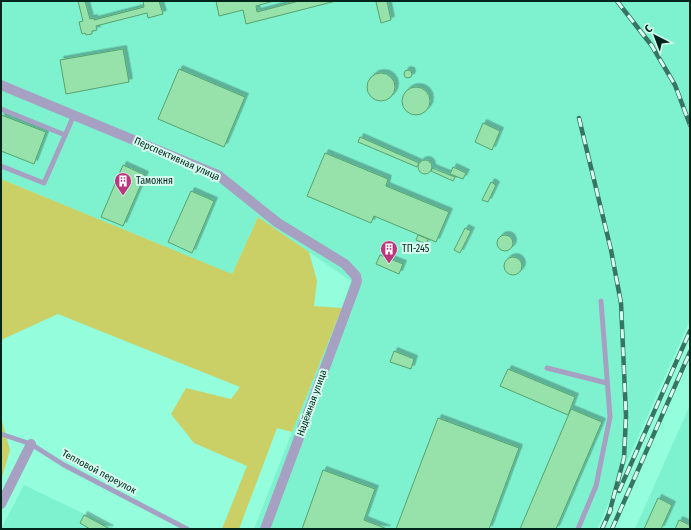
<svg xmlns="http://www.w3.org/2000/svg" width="691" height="530" viewBox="0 0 691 530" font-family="'Fira Sans Condensed',sans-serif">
  <defs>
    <filter id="shadow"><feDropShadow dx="3.5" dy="-3.5" stdDeviation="0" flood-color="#0004"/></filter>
  </defs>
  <rect width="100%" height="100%" fill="#93fddc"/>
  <g fill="#7ef2cf">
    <path d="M1,1H690V320L597,529H254L292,432L342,308L351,281L258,217L232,274L1,179Z"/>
    <path d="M690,405V529H635Z"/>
    <path d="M24,485L116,529H1Z"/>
  </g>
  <g fill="#cad066">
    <path d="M1,179L232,274L258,217L309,252L317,281L314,306L342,308L292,432L277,428L239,529H222L247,466L194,443L171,414L186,388L231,399L240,387L58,314L3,339L1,343Z"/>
    <path d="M1,418L10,450L1,481Z"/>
  </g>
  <g fill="#96e2aa" stroke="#57a26d" filter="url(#shadow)">
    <path d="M78,1H85L90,19L94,18V20L144,7L143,1H159L163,14L148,18L147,13L96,26L97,30L92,31V34L86,35L85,33L82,34L79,22L83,21Z"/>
    <path d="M216,1H274L256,6L257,12L299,1H336L246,24L243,10L219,16Z"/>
    <path d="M382,1H387L391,20L381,23L376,2Z"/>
    <path d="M123,49L129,82L66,94L60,60Z"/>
    <path d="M179,69L245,97L224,147L158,119Z"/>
    <circle cx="408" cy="74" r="4"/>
    <circle cx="381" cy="87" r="14"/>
    <circle cx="416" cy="101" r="14"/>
    <path d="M1,115L46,132L34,164L1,151Z"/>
    <path d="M483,123L500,131L492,150L475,142Z"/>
    <path d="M360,137L419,163L417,167L358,142Z"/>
    <path d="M325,153L388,179L386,186L449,212L436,242L374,216L371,223L307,196Z"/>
    <circle cx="425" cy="167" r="7"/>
    <path d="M123,165L145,175L123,226L101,217Z"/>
    <path d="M453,167L466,173L463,179L450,174Z"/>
    <path d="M432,168L455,177L453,181L431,171Z"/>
    <path d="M491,182L496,185L488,202L482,200Z"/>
    <path d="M191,191L214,201L192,253L168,242Z"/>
    <path d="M465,228L471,231L460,253L454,250Z"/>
    <path d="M418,235L428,239L426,244L416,240Z"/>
    <circle cx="505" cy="243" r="8"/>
    <path d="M380,255L403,264L399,274L376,264Z"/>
    <circle cx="513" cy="266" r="9"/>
    <path d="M394,351L414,359L411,369L390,362Z"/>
    <path d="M508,369L575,397L568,415L500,386Z"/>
    <path d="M571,409L602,422L556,529H520Z"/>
    <path d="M438,418L519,448L489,529H396Z"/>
    <path d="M323,470L375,489L364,520L387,529H302Z"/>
    <path d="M658,498L672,505L661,529H644Z"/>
    <path d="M84,515L110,529H90L80,523Z"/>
    <path d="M679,520L690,525V529H675Z"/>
  </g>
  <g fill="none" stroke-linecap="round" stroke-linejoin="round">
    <g stroke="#a6a1c3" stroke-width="5">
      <path d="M1,109L65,135"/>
      <path d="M1,166L44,183L74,115"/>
      <path d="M547,368L607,383"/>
      <path d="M1,434L31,444L64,465L187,529"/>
      <path d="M578,529L596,486L610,417L601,301"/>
    </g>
    <g stroke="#a6a1c3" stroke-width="10">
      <path d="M1,85L218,175L278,223L345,264L356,276L357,281L355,287L265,529"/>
      <path d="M1,504L31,444"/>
    </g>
    <g stroke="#377462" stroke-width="4.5">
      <g id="rail">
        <path d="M617,1L652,46L675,85L690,125"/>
        <path d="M579,118L611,250L621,303L626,416L624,458L609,514"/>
        <path d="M619,491L690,331"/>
        <path d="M602,529L611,509"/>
        <path d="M612,529L690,352"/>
      </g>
    </g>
    <use href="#rail" stroke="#d6fcef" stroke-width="3" stroke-dasharray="9" stroke-linecap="butt"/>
  </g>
  <defs>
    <g id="building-pin" transform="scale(0.9)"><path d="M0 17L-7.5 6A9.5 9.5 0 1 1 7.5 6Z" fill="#bb377d" stroke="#d6fcef"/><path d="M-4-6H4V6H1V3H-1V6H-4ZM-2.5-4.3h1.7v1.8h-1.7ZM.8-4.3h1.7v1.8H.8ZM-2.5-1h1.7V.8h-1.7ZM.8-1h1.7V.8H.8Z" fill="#fff"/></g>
  </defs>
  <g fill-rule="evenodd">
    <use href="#building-pin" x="123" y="181"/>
    <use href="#building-pin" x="389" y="249"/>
  </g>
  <g text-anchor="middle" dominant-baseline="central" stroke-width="4" stroke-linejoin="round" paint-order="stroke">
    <g font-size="10" fill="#01241b" stroke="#d6fcef">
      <text transform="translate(177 159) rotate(24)">Перспективная улица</text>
      <text transform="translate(312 403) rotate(-70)">Надёжная улица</text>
      <text transform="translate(99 472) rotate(28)">Тепловой переулок</text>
    </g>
    <g font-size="10" fill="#01241b" stroke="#d6fcef" text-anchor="start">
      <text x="136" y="181">Таможня</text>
      <text x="402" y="249">ТП-245</text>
    </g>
  </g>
  <rect width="691" height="530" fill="none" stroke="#01241b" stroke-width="4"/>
  <g transform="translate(655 36) rotate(318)" stroke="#d6fcef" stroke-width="3" paint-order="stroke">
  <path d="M0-3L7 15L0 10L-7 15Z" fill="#01241b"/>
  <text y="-6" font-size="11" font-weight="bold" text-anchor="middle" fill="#01241b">С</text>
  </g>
</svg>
